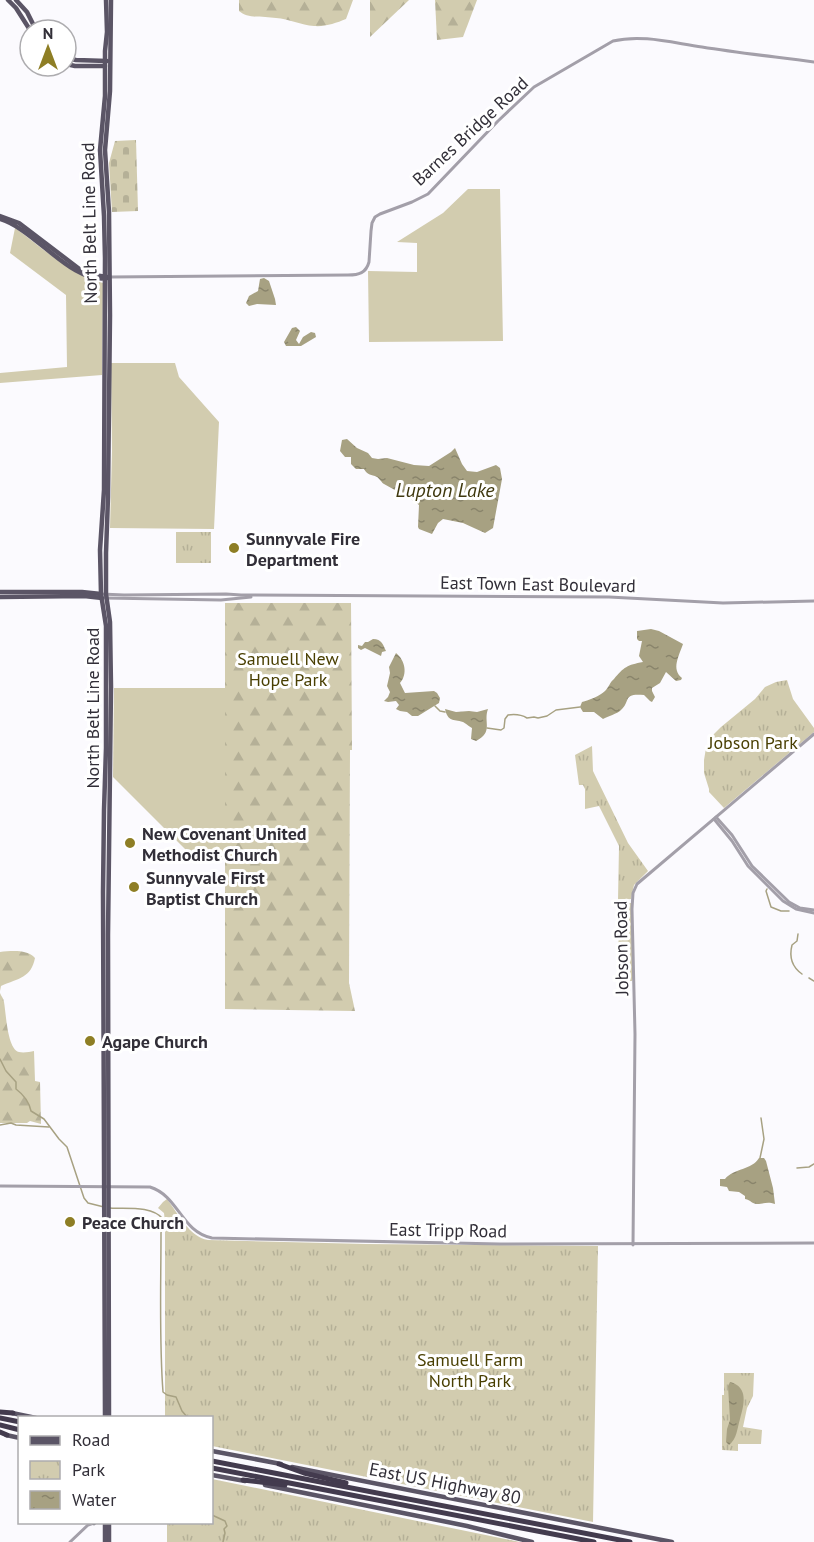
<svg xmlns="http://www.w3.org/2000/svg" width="814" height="1542" viewBox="0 0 814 1542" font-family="'PT Sans',sans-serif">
  <defs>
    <pattern id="forest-firs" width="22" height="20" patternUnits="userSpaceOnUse" patternTransform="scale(1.5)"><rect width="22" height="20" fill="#d2ccaf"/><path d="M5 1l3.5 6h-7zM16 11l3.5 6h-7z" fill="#b5b097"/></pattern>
    <pattern id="cemetery-stones" width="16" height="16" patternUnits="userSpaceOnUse" patternTransform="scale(1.5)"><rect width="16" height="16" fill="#d2ccaf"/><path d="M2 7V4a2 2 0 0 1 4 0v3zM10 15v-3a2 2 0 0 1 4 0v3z" fill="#b5b097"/></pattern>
    <pattern id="park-tufts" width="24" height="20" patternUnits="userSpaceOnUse" patternTransform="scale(1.5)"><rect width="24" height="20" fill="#d2ccaf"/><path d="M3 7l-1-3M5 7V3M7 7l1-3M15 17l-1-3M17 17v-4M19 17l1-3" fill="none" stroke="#b5b097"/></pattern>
    <pattern id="water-ripples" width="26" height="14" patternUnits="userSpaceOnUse" patternTransform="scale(1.5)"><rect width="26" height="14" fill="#a7a182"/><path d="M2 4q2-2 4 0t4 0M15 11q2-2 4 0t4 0" fill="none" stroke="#89846b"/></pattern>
  </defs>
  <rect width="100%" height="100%" fill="#fbfafe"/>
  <g fill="#d2ccaf">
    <path d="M468,189H500L503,341L369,342L368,271L417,272V243L397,242L443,213Z"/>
    <path d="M15,228C40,246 74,277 103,283L102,375L0,383V373L67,367L66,295L10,253Z"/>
    <path d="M111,363H175L179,377L219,422L214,529L110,528L112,451Z"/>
    <path d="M114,688H225V860H196L113,777Z"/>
  </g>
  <g fill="url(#forest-firs)">
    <path d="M239,0H353L346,19C336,23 325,27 314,26C301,25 289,19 276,18C264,16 248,19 239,11Z"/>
    <path d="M370,0H409L370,37Z"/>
    <path d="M435,0H477L463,37L437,40Z"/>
    <path d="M225,603H351L352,750H350L349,983L355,1011L225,1009Z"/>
    <path d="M0,952C11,951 27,949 35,958C31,978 19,978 1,986L0,991Z"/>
    <path d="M0,993C1,996 4,999 4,1002C6,1012 7,1049 19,1052C23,1053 30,1052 34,1051L35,1081L40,1082L41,1124L30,1121L27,1123H0Z"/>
  </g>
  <path fill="url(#cemetery-stones)" d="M136,140L138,211L112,212L109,163L115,141Z"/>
  <g fill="url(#park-tufts)">
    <rect x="176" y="532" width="35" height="31"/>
    <path d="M787,680L793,699L814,728V732L724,808L709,792V789L704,773V760L706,748L713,735L721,727L755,699L765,687L776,682Z"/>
    <path d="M592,746L593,771L628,843L648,871L634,885L631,899L618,900L619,846L599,806L585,809V789L583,785H579L575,755Z"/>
    <path d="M618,903H631L633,978L632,981H619Z"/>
    <path d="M167,1199C178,1213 189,1237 208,1240L366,1244L598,1246L593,1522L212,1446V1418L165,1417V1222L164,1213L158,1208L163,1202Z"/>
    <path d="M724,1373H754L753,1396L747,1408L743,1427L762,1430L761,1444H738V1451L722,1450V1395H724Z"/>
    <path d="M212,1479L520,1542H167V1523L212,1522Z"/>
  </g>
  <g fill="url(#water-ripples)">
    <path d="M264,278L269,281L275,299L276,305L257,304L249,306L246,303L249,296L258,291L260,279Z"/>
    <path d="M296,327L300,331L296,340L299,344L303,337L311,332L315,333L316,337L301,346H286L284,342L292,328Z"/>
    <path d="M347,439L357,448L368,453L372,458L378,459L387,458L414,465L429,466L451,452L455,448L462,464L467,471L477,472L496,465L500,468L502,479L493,528L485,533L463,523L443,519L438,523L432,534L419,529L418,527L419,505C408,496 396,491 384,484C382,483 379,478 377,477C371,474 368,476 364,469H356L351,464V457H345L340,451L342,440Z"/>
    <path d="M651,629L659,631L683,644C679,656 671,669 682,678L681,680L676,681L666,672L660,683L652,688V691L655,697L652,702L650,701L644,695C622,693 631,701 621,710C617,714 608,716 603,719L594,712H583L580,707L582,702C589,700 600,696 605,691C609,687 610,682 614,679C624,667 627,665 643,662L639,656L642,641H639L637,639V631Z"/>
    <path d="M373,639C382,639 383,645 386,651L382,652L381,656L365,648L361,650L358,648V645L362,646L365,642H368Z"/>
    <path d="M396,653C405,660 408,674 400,683L405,693L434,691L437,693L440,698L439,703L418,716H412L407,712L400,711L396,709L399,705L396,701L388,702L384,701L388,697L390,692L387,686L390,673L389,667Z"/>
    <path d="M445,709L456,712L469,711L477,712L488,709C483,722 494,732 476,741L471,739L472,728C470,727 465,723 463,722C453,719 448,722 445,709Z"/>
    <path d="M759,1158H764L766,1161L773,1188L775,1204C767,1201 764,1204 757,1204C752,1204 751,1200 745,1199V1196L739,1192L729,1191L727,1187L720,1186V1179H725C734,1168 752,1170 759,1158Z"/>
    <path d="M730,1382C749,1387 744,1405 740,1419C737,1429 737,1439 729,1445L726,1442L727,1429L730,1420L728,1386Z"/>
  </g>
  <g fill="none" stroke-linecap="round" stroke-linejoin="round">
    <g stroke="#a7a182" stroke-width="1.5">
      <path d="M435,706L440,711L445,712"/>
      <path d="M487,728L501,730L504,728L505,719L508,715C515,714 522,715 527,718L534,717L538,718L547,716L556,710L580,707"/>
      <path d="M767,889L766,891L771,907L781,911H789"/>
      <path d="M798,934L797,941L792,945C789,957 792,967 802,974"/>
      <path d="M809,978L814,981"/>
      <path d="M0,1059L6,1071L16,1082V1089C24,1095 29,1101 31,1111L44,1119L59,1139L67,1147L84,1198L88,1203L104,1207"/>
      <path d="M0,1125L11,1123L16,1125L49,1127"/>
      <path d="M760,1158L764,1139L761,1118"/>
      <path d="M797,1168L809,1167L814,1164"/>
      <path d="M109,1208C125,1209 152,1205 163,1219L161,1233C161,1286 159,1339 163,1392L167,1395L176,1397L182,1411L188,1418"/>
      <path d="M212,1515L225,1521L227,1526L224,1529L225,1533L223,1542"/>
    </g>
    <g stroke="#a39fa9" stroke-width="3">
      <path d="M110,277L348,275C359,275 366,273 369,262L371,231L372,223L375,217L380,214L412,202L428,194L498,121L534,87L613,41C642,34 673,43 702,47C739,53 777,57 814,62"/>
      <path d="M101,594L124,595L226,594L241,595L609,597L723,603L814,601"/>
      <path d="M105,598L221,600L251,597"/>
      <path d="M716,817L732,835L752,866L789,902L800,908L814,910"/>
      <path d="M714,819L732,841L748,866L783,901L796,909L814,913"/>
      <path d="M0,1186L150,1187C179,1196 181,1232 212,1238L500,1244L814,1243"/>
      <path d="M633,1245L635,1034L632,909L633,893L637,884L814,734"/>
      <path d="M70,1542L88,1525L94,1523"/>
    </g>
    <g stroke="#5b5566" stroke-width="4.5">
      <path d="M8,0L16,8L30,30"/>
      <path d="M16,0L27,12L36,30"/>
      <path d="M66,58L76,60L107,61"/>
      <path d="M66,64L75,66H105"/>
      <path d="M0,216L19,223L82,271L94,275L107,277"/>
      <path d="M0,219C35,229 71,284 107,278"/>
      <path d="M0,592H82L101,594"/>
      <path d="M0,597L84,596L102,598"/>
      <path d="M12,1413L36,1418"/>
      <path d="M105,1418L103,892L104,810L106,748V626L101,594L100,550L104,490L105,258L104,216L100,150L105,96V51L107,32L106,0"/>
      <path d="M109,1418L108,935L111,687L110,622L106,594V553L108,497L110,315L109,212L105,150L110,91L111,0"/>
      <path d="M6,1435L20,1438"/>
      <path d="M212,1451L281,1464"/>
      <path d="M292,1467L672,1542"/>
      <path d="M212,1475L245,1481"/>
      <path d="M265,1485L467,1526L532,1542"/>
      <path d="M109,1522V1542"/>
      <path d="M94,1523L95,1522"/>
      <path d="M105,1542V1522"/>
    </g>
    <g stroke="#433b4e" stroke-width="5">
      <path d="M0,1412L13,1413"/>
      <path d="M0,1418L20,1422"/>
      <path d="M0,1425L20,1430"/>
      <path d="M0,1432L7,1435"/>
      <path d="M212,1461L630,1542"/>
      <path d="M279,1464L304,1473L346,1483"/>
      <path d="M212,1468L594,1542"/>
      <path d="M243,1480L285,1485"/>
    </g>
  </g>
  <g fill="#8e7e25" stroke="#fff" stroke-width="2">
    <circle cx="234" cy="548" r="6"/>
    <circle cx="130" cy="843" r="6"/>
    <circle cx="134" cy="887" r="6"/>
    <circle cx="90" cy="1041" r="6"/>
    <circle cx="70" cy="1222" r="6"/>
  </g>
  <g text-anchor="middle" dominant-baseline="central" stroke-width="6" stroke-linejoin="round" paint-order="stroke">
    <g font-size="18" fill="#322f38" stroke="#fff">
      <text transform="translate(470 131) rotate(-43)">Barnes Bridge Road</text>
      <text transform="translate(89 223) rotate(-91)">North Belt Line Road</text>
      <text transform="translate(538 584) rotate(1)">East Town East Boulevard</text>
      <text transform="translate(92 708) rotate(-90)">North Belt Line Road</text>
      <text transform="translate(621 948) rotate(-91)">Jobson Road</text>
      <text transform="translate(448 1230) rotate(1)">East Tripp Road</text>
      <text transform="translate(445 1483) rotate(11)">East US Highway 80</text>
    </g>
    <g font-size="18" font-weight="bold" fill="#322f38" stroke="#fff" text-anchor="start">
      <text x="246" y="538">Sunnyvale Fire<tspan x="246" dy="21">Department</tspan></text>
      <text x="142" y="833">New Covenant United<tspan x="142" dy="21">Methodist Church</tspan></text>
      <text x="146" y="877">Sunnyvale First<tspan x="146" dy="21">Baptist Church</tspan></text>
      <text x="102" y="1041">Agape Church</text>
      <text x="82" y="1222">Peace Church</text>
    </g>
    <g font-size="18" fill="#493f02" stroke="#fff">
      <text x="288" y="658">Samuell New<tspan x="288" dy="21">Hope Park</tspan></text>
      <text x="753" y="742">Jobson Park</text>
      <text x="470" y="1359">Samuell Farm<tspan x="470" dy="21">North Park</tspan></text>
    </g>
    <g font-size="20" font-style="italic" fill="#3f380e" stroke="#fff">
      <text x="445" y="490">Lupton Lake</text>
    </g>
  </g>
  <rect x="18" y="1416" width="195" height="108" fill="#ffffff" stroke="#adacaf" stroke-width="1.5"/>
  <rect x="30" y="1436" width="30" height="9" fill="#5b5566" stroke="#adacaf" stroke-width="1.5"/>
  <text x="72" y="1446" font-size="18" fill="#322f38">Road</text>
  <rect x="30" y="1461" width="30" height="18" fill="url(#park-tufts)" stroke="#adacaf" stroke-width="1.5"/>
  <text x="72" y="1476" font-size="18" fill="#322f38">Park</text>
  <rect x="30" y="1491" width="30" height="18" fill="url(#water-ripples)" stroke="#adacaf" stroke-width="1.5"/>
  <text x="72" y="1506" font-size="18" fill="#322f38">Water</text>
  <g transform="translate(48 48)"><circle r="28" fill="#ffffff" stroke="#adacaf" stroke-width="1.5"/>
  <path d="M0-4.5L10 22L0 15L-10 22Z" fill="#8e7e25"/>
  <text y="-9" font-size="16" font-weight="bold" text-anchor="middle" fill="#322f38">N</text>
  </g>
</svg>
